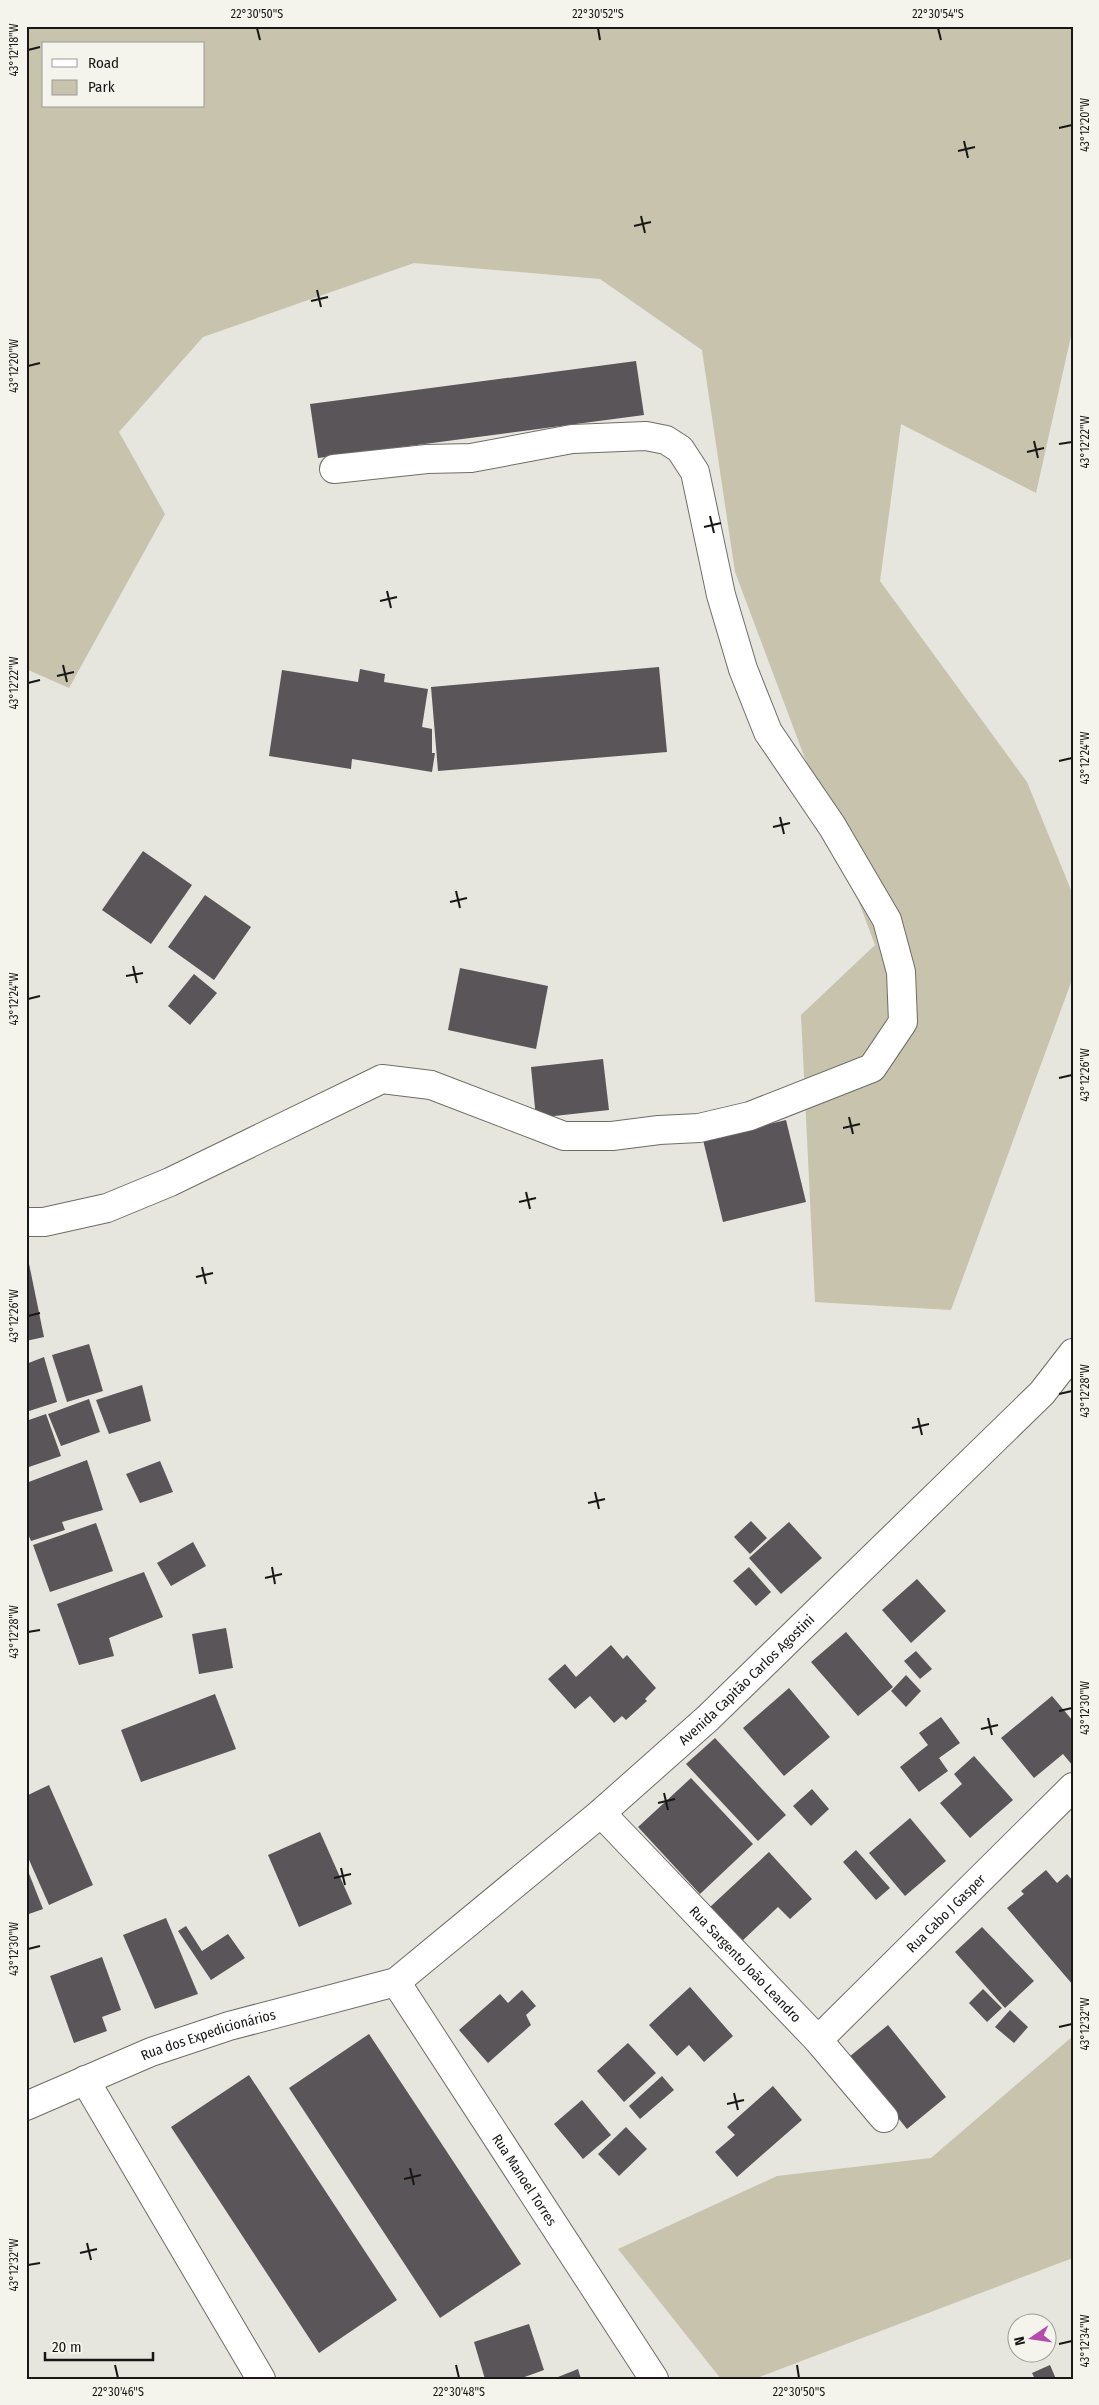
<svg xmlns="http://www.w3.org/2000/svg" width="1099" height="2405" viewBox="0 0 1099 2405" font-family="'Fira Sans Condensed',sans-serif">
  <rect width="100%" height="100%" fill="#e6e5de"/>
  <g fill="#c7c3ad" fill-rule="evenodd">
    <path d="M26,26H1073V327L1036,493L901,424L880,581L1027,782L1073,895V977L951,1310L815,1302L801,1015L875,945L735,572L702,350L600,279L414,263L203,337L119,432L165,514L69,688L26,669ZM44,44H204V106H44Z"/>
    <path d="M1073,2036V2258L754,2379H721L618,2249L777,2176L931,2158Z"/>
  </g>
  <g fill="#5a5559">
    <path d="M636,361L644,415L318,458L310,404Z"/>
    <path d="M659,667L667,752L438,771L431,687Z"/>
    <path d="M360,669L385,674L384,682L428,689L422,727L432,729V753H435L432,772L352,759L351,769L269,756L282,670L358,682Z"/>
    <path d="M143,851L192,885L151,944L102,910Z"/>
    <path d="M205,895L251,927L214,980L168,947Z"/>
    <path d="M460,968L548,986L536,1049L448,1030Z"/>
    <path d="M194,974L217,993L190,1025L168,1006Z"/>
    <path d="M603,1059L609,1110L536,1118L531,1067Z"/>
    <path d="M786,1120L806,1202L723,1222L703,1140Z"/>
    <path d="M26,1249L44,1337L26,1341Z"/>
    <path d="M89,1344L103,1391L67,1402L52,1355Z"/>
    <path d="M44,1357L57,1402L26,1412V1364Z"/>
    <path d="M142,1385L151,1421L109,1434L96,1400Z"/>
    <path d="M89,1399L100,1432L61,1446L48,1414Z"/>
    <path d="M46,1414L61,1456L26,1468V1421Z"/>
    <path d="M87,1460L103,1510L62,1522L65,1530L31,1541L26,1529V1483Z"/>
    <path d="M160,1461L173,1492L140,1503L126,1474Z"/>
    <path d="M751,1521L767,1538L750,1554L734,1537Z"/>
    <path d="M789,1522L822,1558L781,1594L749,1558Z"/>
    <path d="M96,1523L113,1571L50,1592L33,1545Z"/>
    <path d="M193,1542L206,1566L171,1586L157,1563Z"/>
    <path d="M749,1567L771,1592L756,1606L733,1581Z"/>
    <path d="M144,1572L163,1617L109,1638L114,1656L79,1665L57,1604Z"/>
    <path d="M917,1579L946,1611L911,1643L882,1610Z"/>
    <path d="M226,1628L233,1668L199,1674L192,1634Z"/>
    <path d="M846,1632L893,1687L858,1716L811,1662Z"/>
    <path d="M611,1645L623,1659L627,1655L656,1688L645,1699L647,1701L626,1720L622,1716L614,1723L590,1696L575,1709L548,1679L565,1664L576,1677Z"/>
    <path d="M916,1651L932,1669L920,1679L904,1661Z"/>
    <path d="M906,1675L921,1691L906,1707L891,1691Z"/>
    <path d="M789,1688L830,1737L784,1776L743,1728Z"/>
    <path d="M215,1694L236,1749L141,1782L121,1730Z"/>
    <path d="M1052,1696L1073,1721V1766L1063,1754L1034,1778L1001,1738Z"/>
    <path d="M941,1717L960,1743L939,1758L948,1771L919,1792L900,1767L928,1745L919,1733Z"/>
    <path d="M715,1738L786,1815L758,1841L686,1764Z"/>
    <path d="M974,1756L1013,1800L970,1838L940,1803L962,1784L954,1774Z"/>
    <path d="M691,1778L753,1844L700,1894L638,1827Z"/>
    <path d="M49,1785L93,1885L49,1905L26,1853V1796Z"/>
    <path d="M812,1789L829,1809L811,1826L793,1806Z"/>
    <path d="M910,1818L946,1861L905,1896L869,1853Z"/>
    <path d="M320,1832L352,1904L299,1927L268,1855Z"/>
    <path d="M856,1850L890,1888L876,1900L843,1862Z"/>
    <path d="M769,1852L812,1899L790,1919L778,1907L741,1942L709,1908Z"/>
    <path d="M26,1866L43,1909L26,1915Z"/>
    <path d="M1046,1870L1057,1883L1067,1874L1073,1881V1985L1007,1908L1024,1894L1021,1891Z"/>
    <path d="M166,1918L198,1994L155,2009L123,1935Z"/>
    <path d="M186,1926L202,1951L228,1934L245,1958L211,1980L178,1931Z"/>
    <path d="M982,1927L1034,1981L1005,2008L955,1952Z"/>
    <path d="M102,1957L121,2010L102,2017L107,2031L74,2043L50,1976Z"/>
    <path d="M690,1987L733,2036L704,2062L689,2045L677,2056L649,2025Z"/>
    <path d="M983,1989L1002,2008L987,2022L969,2003Z"/>
    <path d="M522,1990L536,2006L526,2015L531,2025L488,2063L459,2030L500,1994L508,2003Z"/>
    <path d="M1010,2010L1028,2027L1014,2043L995,2027Z"/>
    <path d="M888,2025L946,2097L907,2129L849,2057Z"/>
    <path d="M369,2034L521,2264L440,2318L289,2088Z"/>
    <path d="M628,2043L656,2073L624,2102L597,2071Z"/>
    <path d="M249,2075L397,2300L319,2353L171,2127Z"/>
    <path d="M662,2076L674,2090L640,2119L629,2106Z"/>
    <path d="M773,2086L802,2120L737,2177L715,2152L735,2135L727,2127Z"/>
    <path d="M582,2100L611,2135L583,2159L554,2124Z"/>
    <path d="M626,2127L647,2149L619,2176L598,2154Z"/>
    <path d="M529,2324L544,2370L519,2379H485L474,2342Z"/>
    <path d="M1050,2365L1056,2379H1035L1032,2373Z"/>
    <path d="M578,2369L581,2379H553Z"/>
  </g>
  <g fill="none" stroke-linecap="round" stroke-linejoin="round">
    <g stroke="#6e6d67" stroke-width="30">
      <g id="minor">
        <path d="M26,1222H44L107,1208L170,1182L382,1079L431,1085L564,1136H612L659,1130L699,1128L750,1116L872,1068L903,1022L901,972L887,920L832,826L768,732L743,669L721,595L695,472L680,449L666,440L646,436L572,439L471,458L427,459L334,469"/>
        <path id="s1" d="M601,1813L818,2040L884,2118"/>
        <path id="s2" d="M396,1982L654,2379"/>
        <path id="s3" d="M818,2040L1073,1787"/>
        <path d="M85,2080L261,2379"/>
        <path id="s4" d="M26,2106L151,2052L229,2026L396,1982L601,1813L708,1718L1042,1393L1073,1353"/>
      </g>
    </g>
    <use href="#minor" stroke="#fff" stroke-width="28"/>
  </g>
  <path fill="none" stroke="#171715" stroke-width="2" d="M257,28L260,40M598,28L600,40M938,28L941,40M28,50L40,47M1059,128L1072,125M964,141L968,158M958,151L975,147M641,216L645,233M634,226L651,222M317,290L321,307M311,301L328,297M28,366L40,363M1034,441L1038,458M1059,444L1072,442M1027,452L1044,448M710,516L714,533M704,527L721,523M387,591L391,608M380,601L397,597M63,665L67,682M57,676L74,672M28,683L40,680M1059,761L1072,758M780,817L784,834M773,827L790,823M456,891L460,908M450,902L467,898M133,966L137,983M126,976L143,973M28,999L40,996M1059,1078L1072,1075M849,1117L853,1134M843,1128L860,1124M526,1192L530,1209M519,1202L536,1198M202,1267L206,1284M196,1277L213,1273M28,1316L40,1313M1059,1394L1072,1391M918,1418L922,1435M912,1428L929,1424M595,1492L599,1509M588,1503L605,1499M272,1567L275,1584M265,1578L282,1574M28,1632L40,1630M1059,1711L1072,1708M988,1718L992,1735M981,1729L998,1725M664,1793L668,1810M658,1803L675,1799M341,1868L345,1885M334,1878L351,1874M28,1949L40,1946M1059,2027L1072,2024M734,2093L738,2110M727,2104L744,2100M410,2168L414,2185M404,2179L421,2175M87,2243L91,2260M80,2253L97,2249M28,2265L40,2263M1059,2344L1072,2341M115,2365L118,2378M456,2365L459,2378M797,2365L799,2378"/>
  <g text-anchor="middle" dominant-baseline="central" stroke-width="5" stroke-linejoin="round" paint-order="stroke">
    <g font-size="14" fill="#171715" stroke="#f4f3ec">
      <text stroke="none"><textPath href="#s4" startOffset="854">Avenida Capitão Carlos Agostini</textPath></text>
      <text stroke="none"><textPath href="#s3" startOffset="180">Rua Cabo J Gasper</textPath></text>
      <text stroke="none"><textPath href="#s1" startOffset="209">Rua Sargento João Leandro</textPath></text>
      <text stroke="none"><textPath href="#s4" startOffset="196">Rua dos Expedicionários</textPath></text>
      <text stroke="none"><textPath href="#s2" startOffset="236">Rua Manoel Torres</textPath></text>
    </g>
  </g>
  <rect width="1099" height="2405" fill="none" stroke="#f4f3ec" stroke-width="55"/>
  <rect x="42" y="42" width="162" height="65" fill="#f4f3ec" stroke="#9c9b96"/>
  <rect x="52" y="59" width="25" height="8" fill="#ffffff" stroke="#9c9b96"/>
  <text x="88" y="68" font-size="15" fill="#171715">Road</text>
  <rect x="52" y="80" width="25" height="15" fill="#c7c3ad" stroke="#9c9b96"/>
  <text x="88" y="92" font-size="15" fill="#171715">Park</text>
  <g transform="translate(1032 2338) rotate(257)"><circle r="24" fill="#f4f3ec" stroke="#9c9b96"/>
  <path d="M0-4L9 19L0 12L-9 19Z" fill="#b44aac"/>
  <text y="-8" font-size="14" font-weight="bold" text-anchor="middle" fill="#171715">N</text>
  </g>
  <path d="M45 2352v8h108v-8" fill="none" stroke="#171715" stroke-width="2.5"/>
  <text x="52" y="2352" font-size="15" fill="#171715" stroke="#f4f3ec" stroke-width="4" paint-order="stroke">20 m</text>
  <rect x="28" y="28" width="1044" height="2350" fill="none" stroke="#171715" stroke-width="2"/>
  <g font-size="12" text-anchor="middle" fill="#171715">
    <text x="257" y="18">22°30'50"S</text>
    <text x="598" y="18">22°30'52"S</text>
    <text x="938" y="18">22°30'54"S</text>
    <text transform="translate(14 50) rotate(-90)" y="4">43°12'18"W</text>
    <text transform="translate(1085 125) rotate(-90)" y="4">43°12'20"W</text>
    <text transform="translate(14 366) rotate(-90)" y="4">43°12'20"W</text>
    <text transform="translate(1085 442) rotate(-90)" y="4">43°12'22"W</text>
    <text transform="translate(14 683) rotate(-90)" y="4">43°12'22"W</text>
    <text transform="translate(1085 758) rotate(-90)" y="4">43°12'24"W</text>
    <text transform="translate(14 999) rotate(-90)" y="4">43°12'24"W</text>
    <text transform="translate(1085 1075) rotate(-90)" y="4">43°12'26"W</text>
    <text transform="translate(14 1316) rotate(-90)" y="4">43°12'26"W</text>
    <text transform="translate(1085 1391) rotate(-90)" y="4">43°12'28"W</text>
    <text transform="translate(14 1632) rotate(-90)" y="4">43°12'28"W</text>
    <text transform="translate(1085 1708) rotate(-90)" y="4">43°12'30"W</text>
    <text transform="translate(14 1949) rotate(-90)" y="4">43°12'30"W</text>
    <text transform="translate(1085 2024) rotate(-90)" y="4">43°12'32"W</text>
    <text transform="translate(14 2265) rotate(-90)" y="4">43°12'32"W</text>
    <text transform="translate(1085 2341) rotate(-90)" y="4">43°12'34"W</text>
    <text x="118" y="2396">22°30'46"S</text>
    <text x="459" y="2396">22°30'48"S</text>
    <text x="799" y="2396">22°30'50"S</text>
  </g>
</svg>
